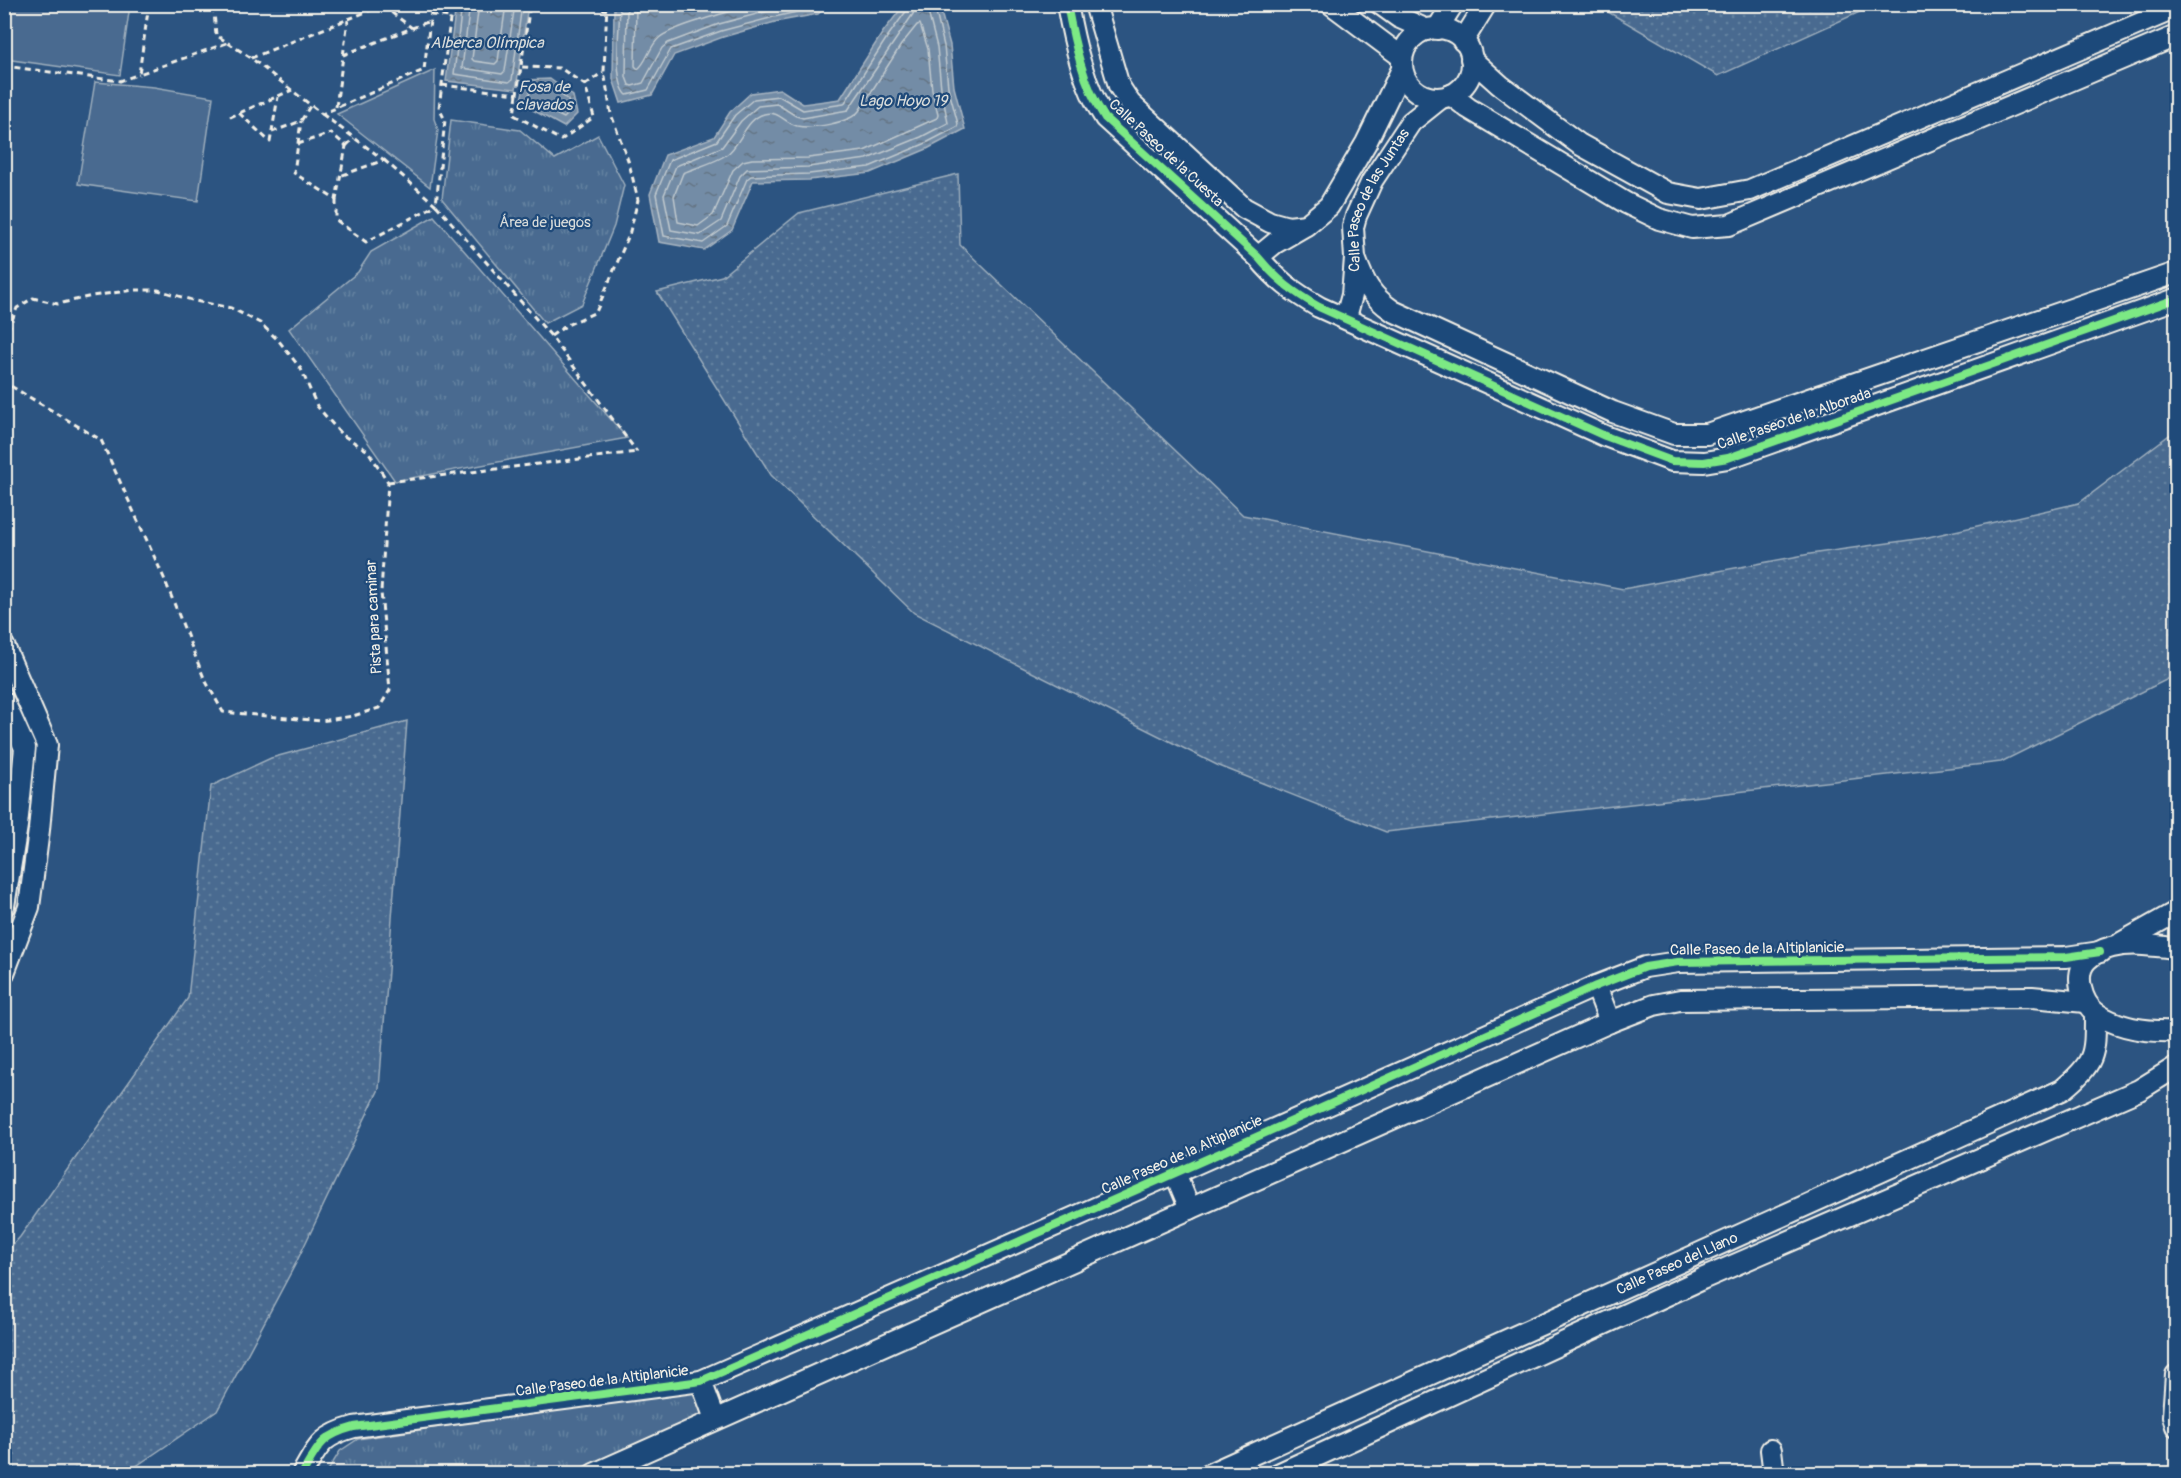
<svg xmlns="http://www.w3.org/2000/svg" width="2181" height="1478" viewBox="0 0 2181 1478" font-family="Pangolin,sans-serif">
  <defs>
    <pattern id="grass-dots" width="8" height="8" patternUnits="userSpaceOnUse" patternTransform="scale(1.5)"><rect width="8" height="8" fill="#496b90"/><path d="M2 2h.1M6 6h.1" fill="none" stroke="#6481a0" stroke-width="1.8" stroke-linecap="round"/></pattern>
    <pattern id="park-tufts" width="24" height="20" patternUnits="userSpaceOnUse" patternTransform="scale(1.5)"><rect width="24" height="20" fill="#496b90"/><path d="M3 7l-1-3M5 7V3M7 7l1-3M15 17l-1-3M17 17v-4M19 17l1-3" fill="none" stroke="#6481a0"/></pattern>
    <pattern id="water-ripples" width="26" height="14" patternUnits="userSpaceOnUse" patternTransform="scale(1.5)"><rect width="26" height="14" fill="#738ca6"/><path d="M2 4q2-2 4 0t4 0M15 11q2-2 4 0t4 0" fill="none" stroke="#647484"/></pattern>
  </defs>
  <rect width="100%" height="100%" fill="#2c5481"/>
  <filter id="ink" filterUnits="userSpaceOnUse"><feTurbulence type="fractalNoise" baseFrequency=".0167" numOctaves="2"/><feDisplacementMap in="SourceGraphic" scale="12" xChannelSelector="R" yChannelSelector="G"/><feConvolveMatrix kernelMatrix="1 2 1 2 8 2 1 2 1" color-interpolation-filters="sRGB"/></filter>
  <g filter="url(#ink)">
    <g fill="url(#grass-dots)" stroke="#9eaebc" stroke-width="1.5">
      <path d="M1606,5V4L1875,5L1718,76L1603,9Z"/>
      <path d="M958,174L960,245L1243,515L1623,589L1810,554L1924,538L2079,503L2176,430V675L2001,762L1386,832L1217,765L914,613L771,475L657,292L722,276L799,213Z"/>
      <path d="M407,721L379,1089L296,1263L217,1411L126,1473H5V1253L20,1237L188,998L211,786L271,758Z"/>
    </g>
    <g fill="url(#park-tufts)" stroke="#9eaebc" stroke-width="1.5">
      <path d="M451,120L520,130L555,159L598,135L624,185L614,226L582,304L545,323L442,199Z"/>
      <path d="M434,216L627,438L395,481L289,329L358,272L371,252Z"/>
      <path d="M696,1389L706,1414L569,1473L326,1474L340,1451L358,1439Z"/>
    </g>
    <g fill="#496b90" stroke="#9eaebc" stroke-width="1.5">
      <path d="M5,4L130,5L120,75L5,59Z"/>
      <path d="M435,70L434,119L438,130L430,187L337,114Z"/>
      <path d="M95,82L154,87L213,97L198,201L78,184Z"/>
    </g>
    <g fill="url(#water-ripples)" stroke="#a7b4c0" stroke-width="1.5">
      <path d="M456,5H528L516,89L446,81Z"/>
      <path d="M614,5V4L828,5L818,14L775,22L723,37L674,55L652,95L621,103L613,79Z"/>
      <path d="M904,5H939L950,45L954,87L965,129L927,149L870,173L809,180L753,181L732,230L704,250L659,242L650,194L665,155L714,137L730,112L751,93L780,89L803,104L840,99L883,32Z"/>
      <path d="M550,79L573,96L577,114L564,127L520,103L526,80Z"/>
    </g>
    <g fill="none" stroke-linecap="round" stroke-linejoin="round">
      <g stroke="#c0c9ce" stroke-width="1.5">
        <path d="M462,4L454,74L509,82L512,80L522,4"/>
        <path d="M470,4L462,68L502,74L505,71L515,4"/>
        <path d="M479,4L472,59L474,61L495,64L498,61L506,4"/>
        <path d="M620,4C620,26 612,82 627,95L648,90L671,49L721,31L774,17L815,8L819,4"/>
        <path d="M627,4L626,77L629,85L632,86L643,83L662,48L668,43L719,24L795,4"/>
        <path d="M636,4L635,66L638,69C647,62 649,47 659,38C672,26 736,10 756,4"/>
        <path d="M908,4L907,10L888,36L844,104L803,110L779,96L754,99L735,115L717,141L670,160L656,194L664,236L703,243L727,226L747,179L751,176L809,174L869,167L924,144L957,127L958,124L948,87L944,46L934,4"/>
        <path d="M916,4L913,14L848,110L803,118L796,116L777,104L758,106L741,121L722,147L676,166L664,195L671,230L700,235L721,221L740,176L747,169L808,167L867,159L921,137L948,123L941,88L937,47L926,4"/>
        <path d="M920,24L928,49L932,90L938,115L937,118L864,151L808,158L752,159L743,161L733,170L713,215L698,226L678,222L674,196L683,173C697,167 714,163 726,155C741,145 745,119 764,114C779,110 784,123 797,126C812,129 850,123 859,111L901,45L917,25Z"/>
        <path d="M548,85L568,100L570,112L564,118L528,100L531,86Z"/>
      </g>
      <g stroke="#f4f1e8" stroke-width="24">
        <g id="minor">
          <path d="M1067,4C1074,42 1083,85 1105,118L1258,257C1277,280 1293,292 1319,307L1605,436L1672,461L1704,462L1728,458L2176,299"/>
          <path d="M1095,4L1119,86L1130,103L1244,208L1270,222L1288,227L1306,225"/>
          <path d="M1331,4L1402,57"/>
          <path d="M1380,4L1398,17L1427,30"/>
          <circle cx="1437" cy="63" r="35"/>
          <path d="M1437,29L1453,4"/>
          <path d="M1463,41L1486,4"/>
          <path d="M1471,59L1500,85L1579,144L1668,193L1701,199L1750,190L2176,8"/>
          <path d="M1451,95L1468,108L1626,203L1659,219L1692,228L1729,225L2176,36"/>
          <path d="M1258,257L1275,243L1306,225L1329,206L1366,143L1402,69"/>
          <path d="M1355,258C1364,283 1371,296 1393,311L1613,412L1674,434H1707L2176,273"/>
          <path id="s1" d="M1346,317L1352,295L1355,258L1353,227L1356,216L1372,181L1411,122L1441,98"/>
          <path d="M4,646L47,745L39,830L29,907L4,973"/>
          <path d="M4,702L25,748L17,826L4,906"/>
          <path d="M2121,943L2176,912"/>
          <path d="M2176,948C2155,946 2133,942 2112,947C2104,949 2093,954 2087,960C2073,974 2082,1003 2096,1013C2119,1029 2150,1032 2176,1031"/>
          <path d="M1596,986L1610,1022"/>
          <path d="M1175,1173L1190,1209"/>
          <path d="M2176,1375L2173,1416L2176,1426"/>
          <path d="M701,1381L715,1419"/>
          <path d="M1771,1450L1774,1474"/>
          <path d="M302,1474C319,1445 321,1436 354,1427L701,1381L1175,1173L1596,986L1645,967L1678,962L2066,957L2100,952"/>
          <path d="M594,1474L1610,1022L1654,1005L1680,1000L2032,997L2085,1002"/>
          <path id="s2" d="M1209,1474L2062,1090C2096,1062 2095,1055 2095,1013"/>
          <path d="M1278,1474L1702,1279L2139,1090L2176,1067"/>
        </g>
      </g>
      <g stroke="#f4f1e8" stroke-width="3" stroke-dasharray="6 4.5" stroke-linecap="butt">
        <path d="M149,4L139,74L227,43"/>
        <path d="M201,4L214,12L216,35L251,58L322,114L424,70L432,4"/>
        <path d="M571,4L607,10"/>
        <path d="M383,6L412,28"/>
        <path d="M431,15L450,17"/>
        <path d="M343,55L430,21"/>
        <path d="M251,58L386,4"/>
        <path d="M4,66L120,81L139,74"/>
        <path d="M442,85L517,94L530,4"/>
        <path d="M585,85L603,72"/>
        <path d="M517,94L514,115L561,140L594,117L585,85L560,68L520,67"/>
        <path d="M336,107L348,20"/>
        <path d="M239,113L270,142L278,97"/>
        <path d="M322,114L384,160L340,176"/>
        <path d="M230,117L292,90"/>
        <path d="M272,132L301,121L310,106"/>
        <path d="M298,144L331,133L346,146L336,200L294,173L301,121"/>
        <path d="M346,146L354,138"/>
        <path d="M384,160L436,205L445,120L439,108L452,4"/>
        <path d="M336,200V220L366,242L436,205L551,336L637,452"/>
        <path d="M551,336L567,325L596,312L629,235L638,200L629,163L611,114L604,71L607,4"/>
        <path d="M4,340L17,308L33,298L58,304L92,296L134,290H158L195,301L231,308L260,323L279,341L301,369L317,406L341,434L368,451L388,482L381,592L390,690L379,708L353,716L321,721L223,712L204,678L164,578L101,440L9,385L4,378"/>
        <path d="M388,482L637,452"/>
      </g>
      <use href="#minor" stroke="#1f4a7a" stroke-width="20"/>
      <g stroke="#1f4a7a" stroke-width="11">
        <g id="cycleway">
          <path d="M1067,4C1074,42 1083,85 1105,118L1258,257C1277,280 1293,292 1319,307L1605,436L1672,461L1704,462L1728,458L2176,299"/>
          <path d="M302,1474C319,1445 321,1436 354,1427L701,1381L1175,1173L1596,986L1645,967L1678,962L2066,957L2100,952"/>
        </g>
      </g>
      <use href="#cycleway" stroke="#7ce984" stroke-width="8"/>
    </g>
  </g>
  <g text-anchor="middle" dominant-baseline="central" stroke-width="4.5" stroke-linejoin="round" paint-order="stroke">
    <g font-size="15" fill="#f4f1e8" stroke="#1f4a7a">
      <text transform="translate(1166 153) rotate(43)">Calle Paseo de la Cuesta</text>
      <text stroke="none"><textPath href="#s1" startOffset="124">Calle Paseo de las Juntas</textPath></text>
      <text transform="translate(1794 419) rotate(-19)">Calle Paseo de la Alborada</text>
      <text transform="translate(374 617) rotate(-93)">Pista para caminar</text>
      <text transform="translate(1757 949) rotate(-1)">Calle Paseo de la Altiplanicie</text>
      <text transform="translate(1182 1155) rotate(-24)">Calle Paseo de la Altiplanicie</text>
      <text stroke="none"><textPath href="#s2" startOffset="513">Calle Paseo del Llano</textPath></text>
      <text transform="translate(602 1381) rotate(-7)">Calle Paseo de la Altiplanicie</text>
    </g>
    <g font-size="15" fill="#dadddb" stroke="#1f4a7a">
      <text x="545" y="222">Área de juegos</text>
    </g>
    <g font-size="16" font-style="italic" fill="#dadddb" stroke="#1f4a7a">
      <text x="487" y="43">Alberca Olímpica</text>
      <text x="544" y="87">Fosa de<tspan x="544" dy="18">clavados</tspan></text>
      <text x="903" y="101">Lago Hoyo 19</text>
    </g>
  </g>
  <rect width="2181" height="1478" fill="none" stroke="#1f4a7a" stroke-width="24"/>
  <rect x="12" y="12" width="2157" height="1454" fill="none" stroke="#f4f1e8" stroke-width="2" filter="url(#ink)"/>
</svg>
